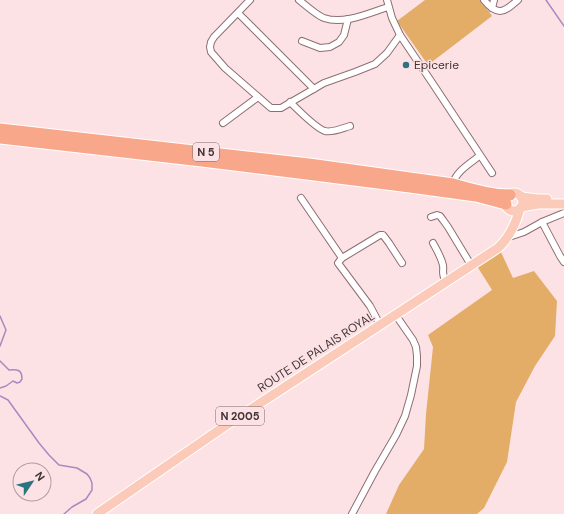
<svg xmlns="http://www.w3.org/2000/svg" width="564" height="514" viewBox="0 0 564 514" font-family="'DM Sans',sans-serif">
  <rect width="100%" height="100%" fill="#fde2e5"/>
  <g fill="#e3ad68">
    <path d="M425,0H481L492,16L428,65L397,21Z"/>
    <path d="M500,250L513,278L534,271L557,301L555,336L535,366L516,402L507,462L484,508L477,514H386L399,485L424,449L426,414L433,347L428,335L492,290L477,266Z"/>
  </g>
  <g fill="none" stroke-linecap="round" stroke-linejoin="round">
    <g stroke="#a88ac0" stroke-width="1.5">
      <path d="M546,0L564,26"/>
      <path d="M0,316L6,330L0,346"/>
      <path d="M0,361L9,370C18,369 22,370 22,379L20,382L17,383L13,381L6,386L0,388"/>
      <path d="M0,396L8,400L39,443L49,455L59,465L77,468L87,474L90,478L92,483V490L86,499L72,507L64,514"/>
    </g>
    <g stroke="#8d6f73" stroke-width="8">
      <g id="street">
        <path d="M250,0L214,37L211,42L210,47L211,52L225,68L271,108H281L324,83L355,72L375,64L387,53L400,35"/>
        <path d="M299,0C305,5 318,16 324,18C344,25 369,13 388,7"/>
        <path d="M387,0L392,18L400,35L433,84L492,173"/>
        <path d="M484,0C498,17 504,12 518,0"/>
        <path d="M492,8L494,0"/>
        <path d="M238,13L314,89"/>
        <path d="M302,41L320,48L330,47L339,42L344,35L348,19"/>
        <path d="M290,102C297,109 317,129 325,131C332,133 343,128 350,126"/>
        <path d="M223,123L258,97"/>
        <path d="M453,184C456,171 470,164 479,156"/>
        <path d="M301,198L342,258"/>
        <path d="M431,217L437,215L440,216L443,220L448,227L471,265"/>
        <path d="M542,222L560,256L564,262"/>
        <path d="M509,237L524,232L542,222L564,213"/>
        <path d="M433,243C437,250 441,257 443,265C444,272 441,274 446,281"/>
        <path d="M380,325L370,306L338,263L342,258L380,235H383L389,243L402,263"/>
        <path d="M352,514L375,471L396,435L405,416L411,395L417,366V356L416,347L413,340L395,314"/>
      </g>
    </g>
    <g stroke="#fff" stroke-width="11">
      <g id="primary">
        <circle cx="514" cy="202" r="9"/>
        <path d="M521,197L538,199H547"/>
        <path d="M521,207L538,204H564"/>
        <path d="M97,514L222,428L498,248C510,237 516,224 520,208"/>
      </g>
    </g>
    <g stroke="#fff" stroke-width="13">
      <g id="highway">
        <path d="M0,129L309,164L453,184C472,189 490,195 510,195"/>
        <path d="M0,138L202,161L410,187L476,196L506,204"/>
      </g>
    </g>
    <use href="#street" stroke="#fff" stroke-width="6"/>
    <use href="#primary" stroke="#fbcab9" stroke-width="9"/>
    <use href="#highway" stroke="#f8a78a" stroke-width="11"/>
  </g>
  <circle fill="#2c7380" stroke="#fde2e5" stroke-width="1.5" cx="406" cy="65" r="4"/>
  <g text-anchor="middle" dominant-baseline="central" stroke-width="3" stroke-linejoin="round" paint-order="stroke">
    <g fill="#fde2e5" stroke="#79686a" stroke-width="1">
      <rect x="193" y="143" width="26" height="18" rx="3"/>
      <rect x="216" y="407" width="48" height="18" rx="3"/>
    </g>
    <g font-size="11" font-weight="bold" fill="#413435">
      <text x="206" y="152">N 5</text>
      <text x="240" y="416">N 2005</text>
    </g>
    <g font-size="12" fill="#413435" stroke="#fde2e5" text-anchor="start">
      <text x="414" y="65">Epicerie</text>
    </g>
    <g font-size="12" fill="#413435" stroke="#fde2e5">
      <text transform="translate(316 352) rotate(-33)">ROUTE DE PALAIS ROYAL</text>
    </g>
  </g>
  <g transform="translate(32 482) rotate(55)"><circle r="19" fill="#fde2e5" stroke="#b29c9f"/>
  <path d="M0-3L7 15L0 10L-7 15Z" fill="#2c7380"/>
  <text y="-6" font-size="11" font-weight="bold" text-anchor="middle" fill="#413435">N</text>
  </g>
</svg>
